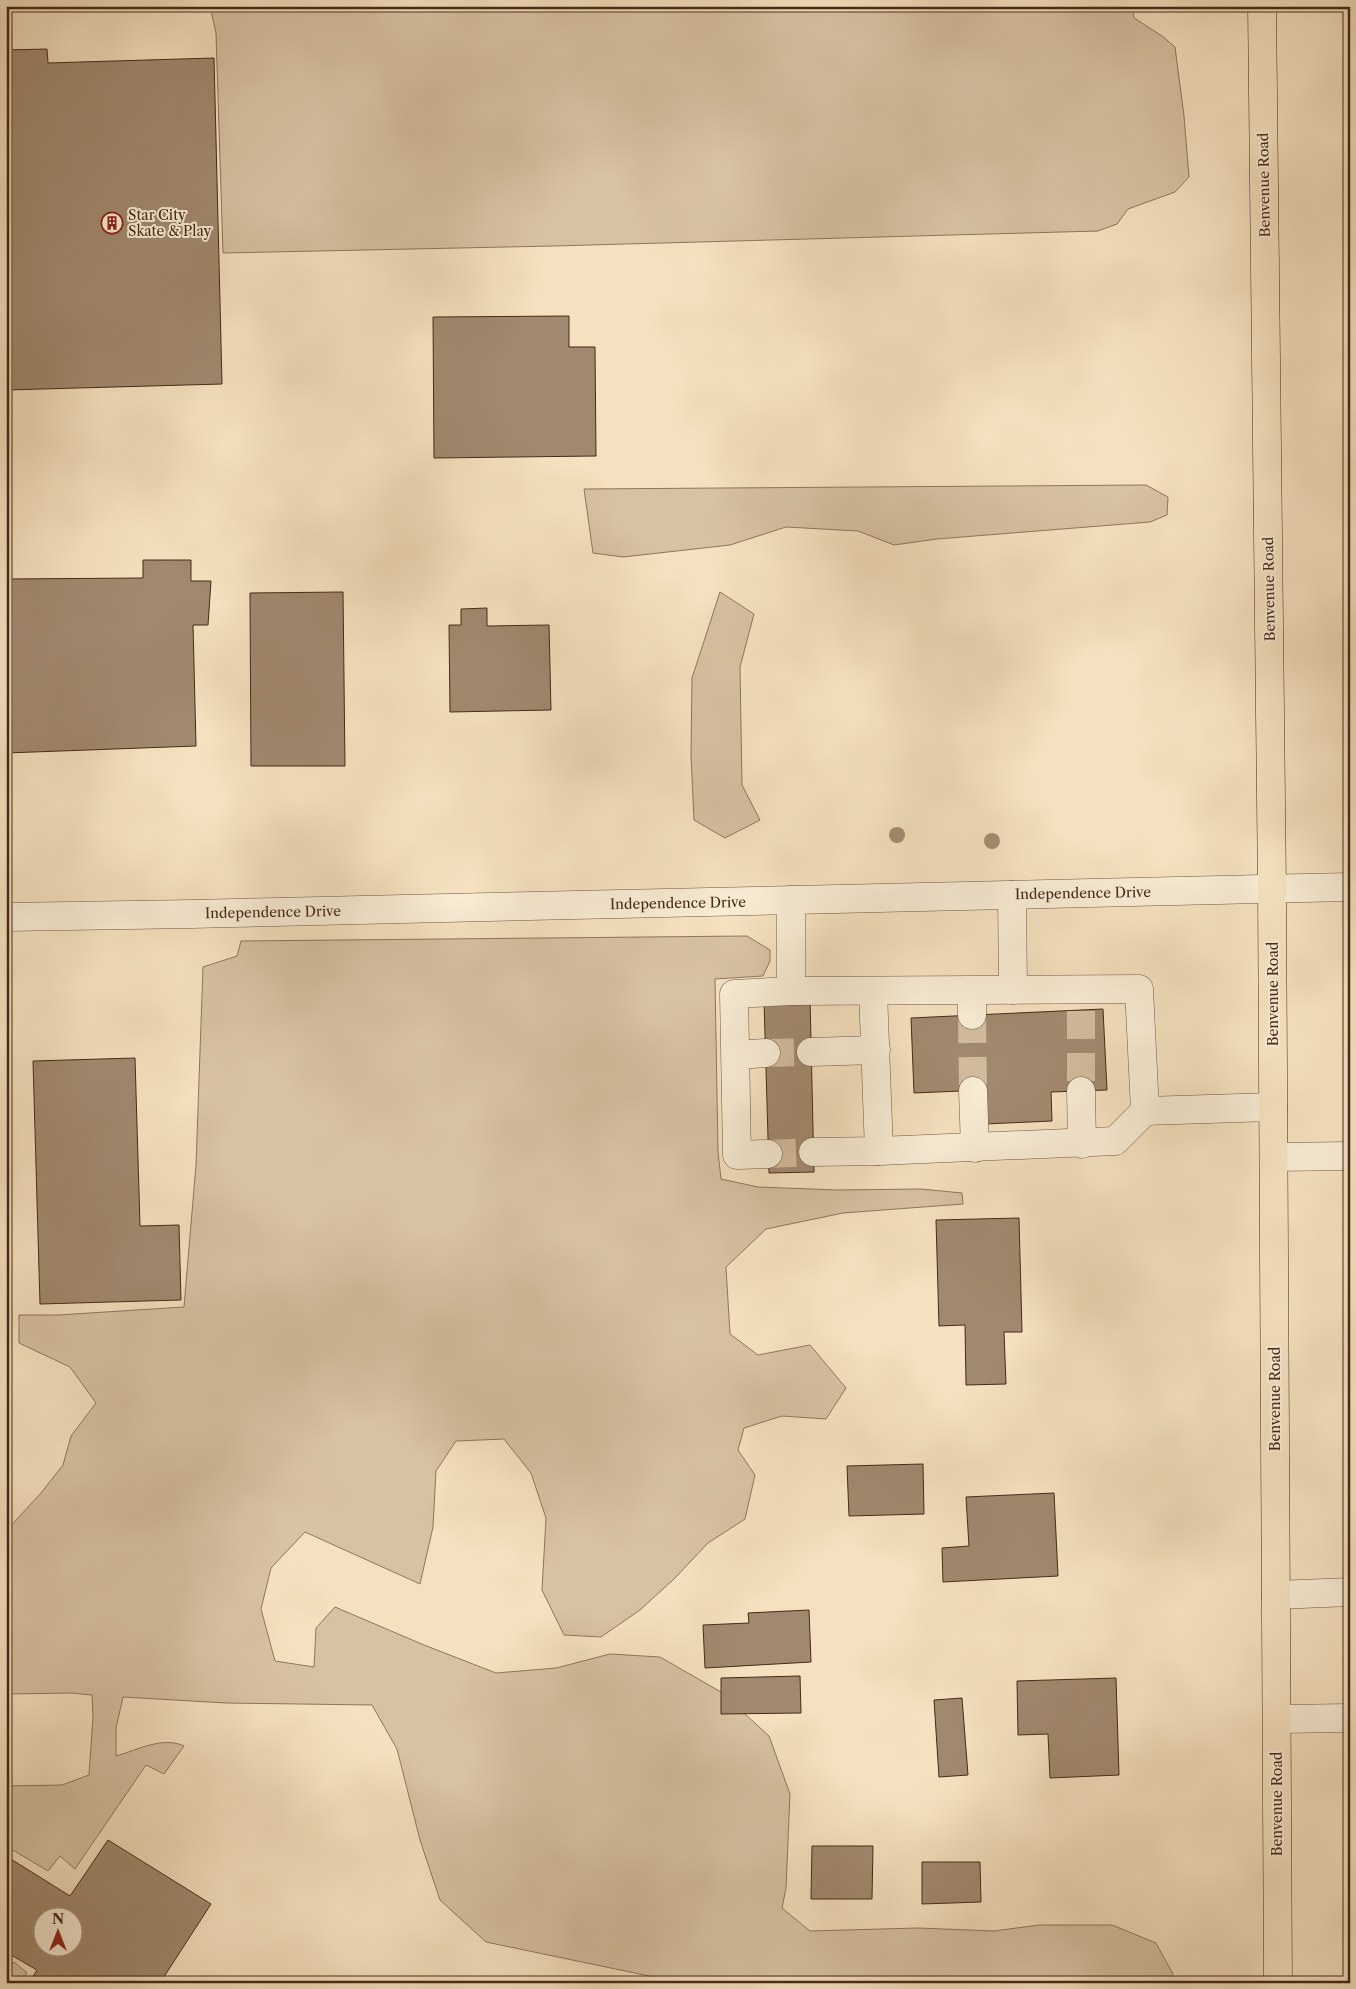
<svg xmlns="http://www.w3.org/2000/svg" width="1356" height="1989" viewBox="0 0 1356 1989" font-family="'Libre Caslon Text',serif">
  <rect width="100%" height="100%" fill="#f5e1bf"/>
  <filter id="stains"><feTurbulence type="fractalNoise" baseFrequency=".004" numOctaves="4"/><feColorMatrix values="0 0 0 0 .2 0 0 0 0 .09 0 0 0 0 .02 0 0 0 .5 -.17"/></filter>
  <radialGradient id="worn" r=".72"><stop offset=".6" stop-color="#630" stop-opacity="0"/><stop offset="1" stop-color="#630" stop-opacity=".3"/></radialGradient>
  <g fill="#d7c2a3" stroke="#8e765e">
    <path d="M210,6H1132L1134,18L1162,36L1175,47L1184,116L1189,177L1175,192L1128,209L1117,224L1098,231L553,246L223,253L216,33Z"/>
    <path d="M1146,485L1168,497L1167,515L1150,522L937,539L894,545L858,531L786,527L730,545L623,557L593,553L584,489Z"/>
    <path d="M720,592L754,614L740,667L742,785L760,820L725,838L694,820L691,755L692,678Z"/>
    <path d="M747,936L770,950V961L763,976L715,979L718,1152L721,1179L758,1187L838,1190L921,1189L962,1193L963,1204L843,1213L766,1229L726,1267L730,1334L758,1355L810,1345L846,1388L826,1419L782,1416L744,1428L738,1450L755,1475L745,1519L708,1543L674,1579L640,1610L601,1637L564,1635L542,1590L546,1518L531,1473L504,1439L456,1441L436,1471L433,1527L420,1584L305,1532L271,1568L261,1609L275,1661L314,1667L316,1628L335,1607L424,1645L496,1673L556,1668L610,1654L660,1657L721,1692L769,1736L790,1794L786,1888L782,1908L810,1931L918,1928L994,1931L1039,1925H1112L1156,1943L1173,1974L1166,1983H675L673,1981L486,1942L440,1900L420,1840L397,1749L372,1705L226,1703L123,1697L116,1728V1756C137,1750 163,1736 184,1746L164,1774L146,1765L75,1869L60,1856L48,1871L6,1846V1786L62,1785L89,1775L93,1717L92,1695L71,1693L6,1694V1531L41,1493L63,1465L71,1436L96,1403L70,1367L19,1343V1315H58L184,1307L196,1165L203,967L237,956L241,941Z"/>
    <path d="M14,1962L27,1973L20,1983H6V1971Z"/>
  </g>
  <g fill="#a1896f" stroke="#462a18" fill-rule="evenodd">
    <path d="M47,49L48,63L214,58L222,384L6,390V50Z"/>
    <path d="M569,316V347H595L596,456L434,458L433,317Z"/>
    <path d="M143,560H191V581H211L208,625H193L196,746L6,753V579L143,578Z"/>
    <path d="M343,592L345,766H251L250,593Z"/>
    <path d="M487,608V626L549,625L551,710L450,712L449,625H461V609Z"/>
    <path d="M810,998L814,1172L769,1173L764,1000Z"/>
    <path d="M1103,1009L1107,1090L1051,1092L1052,1121L985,1124L984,1090L914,1093L911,1018Z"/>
    <path d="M135,1058L140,1226L179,1225L181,1300L40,1304L33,1061Z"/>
    <path d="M1019,1218L1022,1332H1004L1006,1384L966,1385L965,1325L939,1326L936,1220Z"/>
    <path d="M923,1464L924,1514L849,1516L847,1466Z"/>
    <path d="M1054,1493L1058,1576L943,1582L942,1548L969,1546L966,1497Z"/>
    <path d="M809,1610L811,1662L705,1668L703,1625L749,1623L748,1613Z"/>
    <path d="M800,1676L801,1713L721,1714V1678Z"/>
    <path d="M1116,1678L1119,1775L1050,1778L1048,1734L1018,1735L1017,1681Z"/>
    <path d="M962,1698L968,1775L939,1777L934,1700Z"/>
    <path d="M108,1840L211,1904L160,1983H29L37,1970L6,1952V1856L70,1896ZM42,1916H72V1946H42Z"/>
    <path d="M812,1846H873L872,1899H811Z"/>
    <path d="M922,1862H980L981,1902L922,1904Z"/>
  </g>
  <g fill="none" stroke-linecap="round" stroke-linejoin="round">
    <g stroke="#d2bc9e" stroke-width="28" stroke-dasharray="28 14" stroke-linecap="butt">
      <path d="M1081,1011V1091"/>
      <path d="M972,1015L973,1091"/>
      <path d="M766,1053L811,1052"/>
      <path d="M768,1154L813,1152"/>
    </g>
    <g stroke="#725842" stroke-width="29">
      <g id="minor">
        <path d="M1012,895L1013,990"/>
        <path d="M791,900V991L1139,989L1145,1111L1273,1107"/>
        <path d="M6,917L191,914L1350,887"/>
        <path d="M873,991L879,1151L1115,1141L1145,1111"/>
        <path d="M972,991V1015"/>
        <path d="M811,1052L876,1050"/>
        <path d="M736,1055L766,1053"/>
        <path d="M973,1091L975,1148"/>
        <path d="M1081,1091L1082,1144"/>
        <path d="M813,1152L879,1151"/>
        <path d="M768,1154L737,1155L734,994L791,991"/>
        <path d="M1274,1157L1350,1156"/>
        <path d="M1276,1595L1350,1592"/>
        <path d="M1277,1719L1350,1718"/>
      </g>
    </g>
    <g stroke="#462a18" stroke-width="29">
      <path id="major" d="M1262,6L1272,888L1278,1983"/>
    </g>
    <use href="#minor" stroke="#f8ecd5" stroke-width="28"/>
    <use href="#major" stroke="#f5e1bf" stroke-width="28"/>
  </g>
  <g fill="#a58d73">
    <circle cx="897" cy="835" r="8"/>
    <circle cx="992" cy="841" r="8"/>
  </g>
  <defs>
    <g id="building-ring" transform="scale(1.125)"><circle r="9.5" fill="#f8ecd5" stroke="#8f2418" stroke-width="1.5"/><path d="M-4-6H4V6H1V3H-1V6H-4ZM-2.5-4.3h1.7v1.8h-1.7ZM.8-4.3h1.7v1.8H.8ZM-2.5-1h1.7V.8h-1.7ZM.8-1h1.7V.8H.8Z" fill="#8f2418"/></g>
  </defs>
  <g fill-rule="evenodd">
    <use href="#building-ring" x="112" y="223"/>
  </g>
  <g text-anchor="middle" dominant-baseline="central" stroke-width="4" stroke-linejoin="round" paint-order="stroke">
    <g font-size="14" fill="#462a18" stroke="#f8ecd5">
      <text transform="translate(1264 185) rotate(-91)">Benvenue Road</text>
      <text transform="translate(1269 589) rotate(-91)">Benvenue Road</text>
      <text transform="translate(1083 893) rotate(-1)">Independence Drive</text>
      <text transform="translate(678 903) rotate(-1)">Independence Drive</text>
      <text transform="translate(273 912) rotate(-1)">Independence Drive</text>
      <text transform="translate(1273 994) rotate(-90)">Benvenue Road</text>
      <text transform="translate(1275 1399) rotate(-90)">Benvenue Road</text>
      <text transform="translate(1277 1804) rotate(-90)">Benvenue Road</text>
    </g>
    <g font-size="14" fill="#462a18" stroke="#f8ecd5" text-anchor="start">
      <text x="128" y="215">Star City<tspan x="128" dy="16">Skate &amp; Play</tspan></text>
    </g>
  </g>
  <rect width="1356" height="1989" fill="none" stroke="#f5e1bf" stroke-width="25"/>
  <rect x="8" y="8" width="1341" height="1974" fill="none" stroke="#462a18" stroke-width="2.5"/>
  <rect x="12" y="12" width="1331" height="1964" fill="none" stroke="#462a18"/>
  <g transform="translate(58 1932)"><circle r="24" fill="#f8ecd5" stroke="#b19e89"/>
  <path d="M0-4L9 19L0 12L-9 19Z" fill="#8f2418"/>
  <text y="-8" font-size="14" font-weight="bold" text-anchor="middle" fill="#462a18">N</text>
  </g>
  <rect width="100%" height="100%" filter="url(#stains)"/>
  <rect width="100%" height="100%" fill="url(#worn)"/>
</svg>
